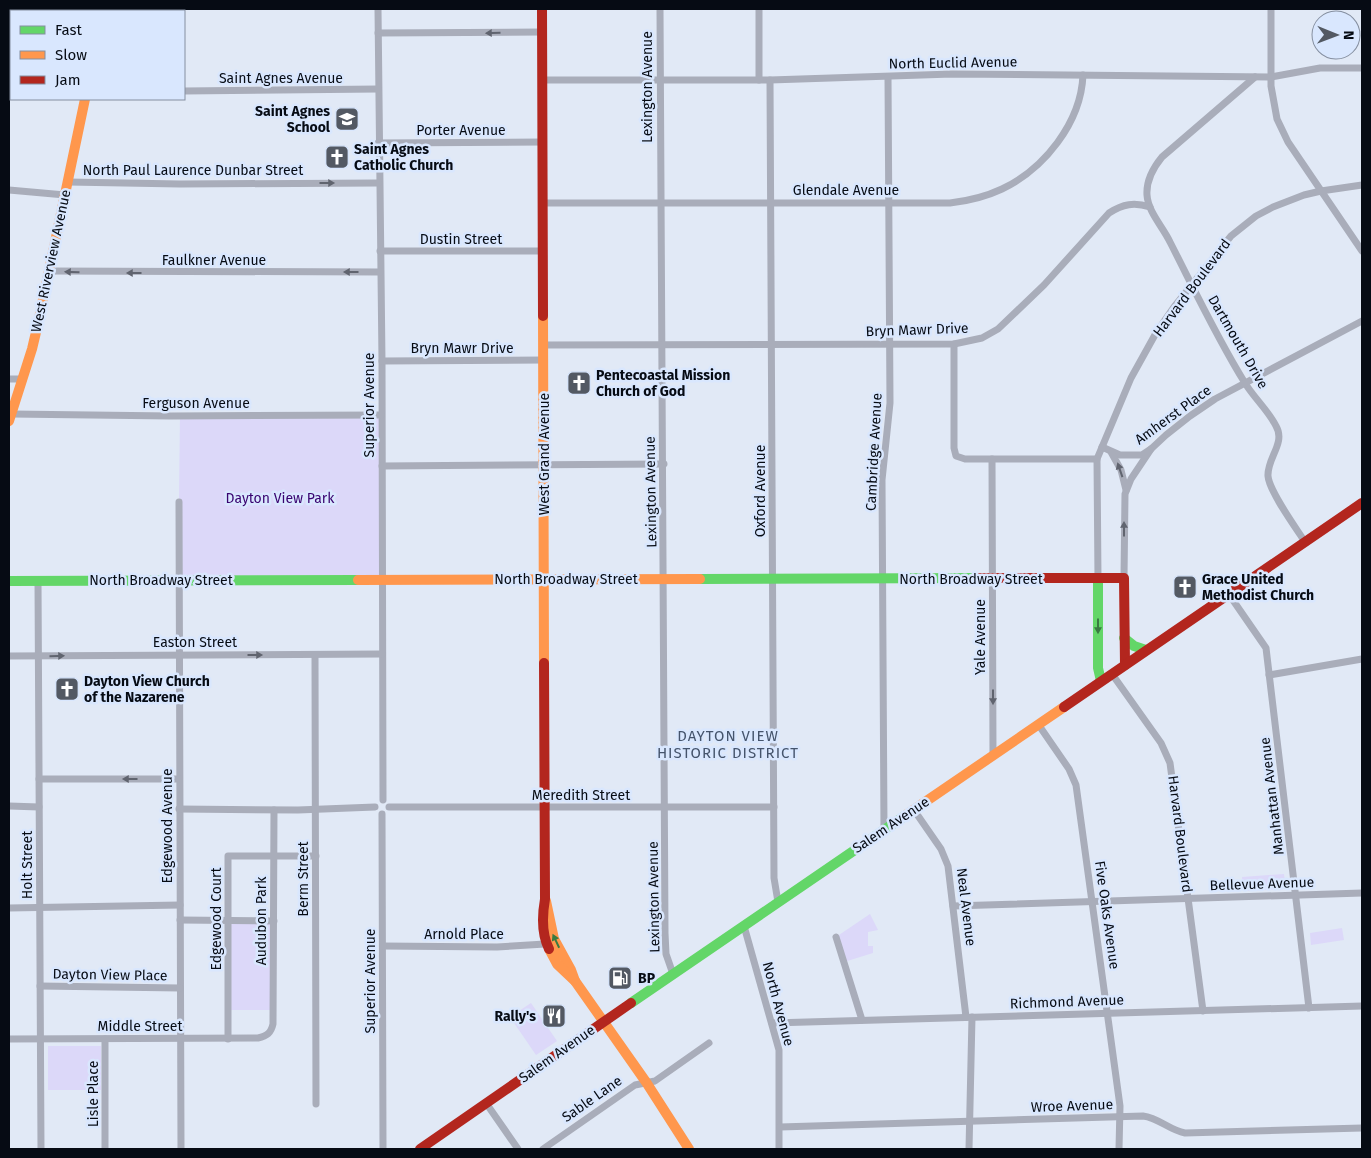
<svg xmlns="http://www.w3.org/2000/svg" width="1371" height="1158" viewBox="0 0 1371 1158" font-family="'Fira Sans',sans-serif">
  <rect width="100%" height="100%" fill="#e1e9f6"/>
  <g fill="#dcd8f9">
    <path d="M180,415H381V581L178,580Z"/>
    <path d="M1284,874L1286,889L1243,891L1242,877Z"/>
    <path d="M870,914L878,930L868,932V946H873V953L844,962L836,937Z"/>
    <rect x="229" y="923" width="44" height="87"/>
    <path d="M1342,928L1344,940L1311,945L1310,933Z"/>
    <path d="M531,1003L557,1041L536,1055L510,1017Z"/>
    <rect x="48" y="1046" width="53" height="44"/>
  </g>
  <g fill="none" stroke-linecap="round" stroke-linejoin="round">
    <g stroke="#a9adba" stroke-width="7">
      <path d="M378,9L382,361L383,800"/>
      <path d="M660,9L665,933L666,954L673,974"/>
      <path d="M759,9V80"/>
      <path d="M1271,9V86L1277,119L1288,142L1362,251"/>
      <path d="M50,11V9"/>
      <path d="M378,33L542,32"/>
      <path d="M1255,77L1162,157C1153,168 1146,180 1147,195C1148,212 1163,227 1170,242C1194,289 1217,338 1245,383C1254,398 1268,410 1276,426C1286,443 1267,458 1268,476C1269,491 1296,528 1305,542"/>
      <path d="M542,80H770L952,74L1271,77L1320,68H1362"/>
      <path d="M770,80L774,878L778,902"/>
      <path d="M184,91L378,89"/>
      <path d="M378,143L543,142"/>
      <path d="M68,182L180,184L378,183"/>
      <path d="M9,190L65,195"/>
      <path d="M543,203H950C968,201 985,197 1002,189C1044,169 1081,123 1083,75"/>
      <path d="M380,251H543"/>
      <path d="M49,271L380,272"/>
      <path d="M954,344V448L956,456L965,459H1097"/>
      <path d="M544,345L954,344L982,338L998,329L1044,285L1109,213C1123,204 1134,202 1150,207"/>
      <path d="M382,361L544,360"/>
      <path d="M9,379H22"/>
      <path d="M11,414L171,416L381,415"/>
      <path d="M1102,447L1120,455H1142L1151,449L1166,435L1190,416L1215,399L1362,321"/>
      <path d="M1111,452L1121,470L1126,490"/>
      <path d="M992,459L993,755"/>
      <path d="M382,466L664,464"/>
      <path d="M179,502L181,1149"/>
      <path d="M1098,578L1097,459L1131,378L1156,333L1174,307L1231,236L1256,216L1273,207L1304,195L1321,191L1362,185"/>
      <path d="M1124,578L1125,494L1131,479L1151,449"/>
      <path d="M38,581L41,1149"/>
      <path d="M1228,593L1266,648L1309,1008"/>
      <path d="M315,655L316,1104"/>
      <path d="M9,656L382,654"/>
      <path d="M1112,674L1161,743L1170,763L1203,1011"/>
      <path d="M1269,675L1362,659"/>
      <path d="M1038,724L1069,769L1076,785L1120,1106L1119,1149"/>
      <path d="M39,779H179"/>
      <path d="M9,806L39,807"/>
      <path d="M389,807H774"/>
      <path d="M179,809L298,810L375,807"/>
      <path d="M914,810L941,849L948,866L966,1017"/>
      <path d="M382,814L383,1149"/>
      <path d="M884,829L882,480L890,403L888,77"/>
      <path d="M953,906L1362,893"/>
      <path d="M9,908L180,905"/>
      <path d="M180,920L274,921"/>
      <path d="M744,926L779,1050V1149"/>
      <path d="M836,937L862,1020"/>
      <path d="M383,946L497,947L545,944"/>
      <path d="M40,986L180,988"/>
      <path d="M772,1023L1362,1006"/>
      <path d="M9,1039L258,1038C267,1036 271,1033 273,1024L274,810"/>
      <path d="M228,1039V856H316"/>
      <path d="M486,1103L518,1149"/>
      <path d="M780,1127L1143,1116C1159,1118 1169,1130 1185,1133L1362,1128"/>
      <path d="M105,1149V1039"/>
      <path d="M543,1149L635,1085L655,1081L709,1043"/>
      <path d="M969,1149L972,1017"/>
    </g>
    <g stroke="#63d668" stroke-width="10">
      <path d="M1098,578V668L1101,681"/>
      <path d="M700,579L978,578"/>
      <path d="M9,581L358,580"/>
      <path d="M1124,638L1134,646L1146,650"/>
      <path d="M631,1003L906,815"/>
    </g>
    <g stroke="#ff974d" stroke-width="10">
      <path d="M101,11L102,9"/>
      <path d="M543,316L544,663"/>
      <path d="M9,421L32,349L37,328L85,99"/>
      <path d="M358,580L700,579"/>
      <path d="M906,815L1064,707"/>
      <path d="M546,901L554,939L571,970L575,981"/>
      <path d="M549,949L557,964L575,981L646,1082L689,1149"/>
    </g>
    <g stroke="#b3261e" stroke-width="10">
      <path d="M542,9L543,316"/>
      <path d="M978,578H1124L1125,665"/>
      <path d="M544,663L545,899C542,916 541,933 549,949"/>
      <path d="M1064,707L1362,503"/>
      <path d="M420,1149L631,1003"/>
    </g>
  </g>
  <defs><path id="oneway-solid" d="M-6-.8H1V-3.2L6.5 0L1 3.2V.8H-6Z" transform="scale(1.25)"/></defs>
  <g fill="#60646f">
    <use href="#oneway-solid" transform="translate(493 33) rotate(179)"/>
    <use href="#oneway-solid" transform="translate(327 183)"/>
    <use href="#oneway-solid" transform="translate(72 272) rotate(-178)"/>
    <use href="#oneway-solid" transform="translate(351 272) rotate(-180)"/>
    <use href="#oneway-solid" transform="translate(134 273) rotate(-180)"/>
    <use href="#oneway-solid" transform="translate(1120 470) rotate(-109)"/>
    <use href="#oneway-solid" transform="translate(1124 529) rotate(-90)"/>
    <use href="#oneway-solid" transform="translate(255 655)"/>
    <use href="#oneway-solid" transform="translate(57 656) rotate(-1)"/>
    <use href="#oneway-solid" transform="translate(993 697) rotate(90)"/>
    <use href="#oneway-solid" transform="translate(130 779) rotate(180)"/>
  </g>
  <g fill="#397b42">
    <use href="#oneway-solid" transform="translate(1098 626) rotate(90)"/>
    <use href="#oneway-solid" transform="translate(556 941) rotate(-115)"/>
  </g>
  <defs>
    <g id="school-square" transform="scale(1.25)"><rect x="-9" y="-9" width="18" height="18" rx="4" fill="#535963" stroke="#d9e7fe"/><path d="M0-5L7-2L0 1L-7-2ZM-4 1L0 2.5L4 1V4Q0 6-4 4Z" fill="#fff"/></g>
    <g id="church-square" transform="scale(1.25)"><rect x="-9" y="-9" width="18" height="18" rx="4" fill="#535963" stroke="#d9e7fe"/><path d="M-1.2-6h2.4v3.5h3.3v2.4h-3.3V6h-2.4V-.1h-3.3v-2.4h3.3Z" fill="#fff"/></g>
    <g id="fuel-square" transform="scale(1.25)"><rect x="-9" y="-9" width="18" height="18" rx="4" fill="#535963" stroke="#d9e7fe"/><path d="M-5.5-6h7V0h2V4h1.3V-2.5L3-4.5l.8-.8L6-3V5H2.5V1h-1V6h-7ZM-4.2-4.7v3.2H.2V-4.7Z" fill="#fff"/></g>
    <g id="restaurant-square" transform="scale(1.25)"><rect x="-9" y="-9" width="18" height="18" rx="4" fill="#535963" stroke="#d9e7fe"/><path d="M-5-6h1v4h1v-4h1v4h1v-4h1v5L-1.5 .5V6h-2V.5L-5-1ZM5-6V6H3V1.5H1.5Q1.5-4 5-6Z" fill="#fff"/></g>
  </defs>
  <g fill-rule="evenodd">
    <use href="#school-square" x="347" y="119"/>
    <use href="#church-square" x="337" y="157"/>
    <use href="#church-square" x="579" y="383"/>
    <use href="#church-square" x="1185" y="587"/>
    <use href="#church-square" x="67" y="689"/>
    <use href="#fuel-square" x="620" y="978"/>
    <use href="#restaurant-square" x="554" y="1016"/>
  </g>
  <g text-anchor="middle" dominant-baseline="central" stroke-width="5" stroke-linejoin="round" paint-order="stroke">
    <g font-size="14" fill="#060b14" stroke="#d9e7fe">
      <text transform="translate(953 63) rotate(-1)">North Euclid Avenue</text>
      <text x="281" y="78">Saint Agnes Avenue</text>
      <text transform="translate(647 87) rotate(-90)">Lexington Avenue</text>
      <text x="461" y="130">Porter Avenue</text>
      <text x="193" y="170">North Paul Laurence Dunbar Street</text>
      <text x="846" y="190">Glendale Avenue</text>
      <text x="461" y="239">Dustin Street</text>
      <text x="214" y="260">Faulkner Avenue</text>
      <text transform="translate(51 261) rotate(-78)">West Riverview Avenue</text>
      <text transform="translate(1192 288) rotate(-53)">Harvard Boulevard</text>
      <text transform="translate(917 330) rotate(-2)">Bryn Mawr Drive</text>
      <text transform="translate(1238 342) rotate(60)">Dartmouth Drive</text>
      <text x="462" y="348">Bryn Mawr Drive</text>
      <text x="196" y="403">Ferguson Avenue</text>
      <text transform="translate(369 405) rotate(-90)">Superior Avenue</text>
      <text transform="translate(1173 415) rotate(-36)">Amherst Place</text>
      <text transform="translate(874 452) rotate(-87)">Cambridge Avenue</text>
      <text transform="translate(544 454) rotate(-90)">West Grand Avenue</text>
      <text transform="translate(760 491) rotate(-90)">Oxford Avenue</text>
      <text transform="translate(651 492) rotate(-91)">Lexington Avenue</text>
      <text x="566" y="579">North Broadway Street</text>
      <text x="971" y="579">North Broadway Street</text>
      <text x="161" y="580">North Broadway Street</text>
      <text transform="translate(980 637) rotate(-90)">Yale Avenue</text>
      <text x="195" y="642">Easton Street</text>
      <text x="581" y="795">Meredith Street</text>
      <text transform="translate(1272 796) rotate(-97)">Manhattan Avenue</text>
      <text transform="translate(891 825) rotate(-34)">Salem Avenue</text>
      <text transform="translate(167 826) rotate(-90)">Edgewood Avenue</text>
      <text transform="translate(1180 834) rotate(83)">Harvard Boulevard</text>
      <text transform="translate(27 865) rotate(-90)">Holt Street</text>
      <text transform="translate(303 879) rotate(-90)">Berm Street</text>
      <text transform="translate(1262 884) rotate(-2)">Bellevue Avenue</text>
      <text transform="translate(654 897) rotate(-91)">Lexington Avenue</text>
      <text transform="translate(966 907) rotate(83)">Neal Avenue</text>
      <text transform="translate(1107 915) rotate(82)">Five Oaks Avenue</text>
      <text transform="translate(216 919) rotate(-90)">Edgewood Court</text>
      <text transform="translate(261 921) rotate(-90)">Audubon Park</text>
      <text x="464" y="934">Arnold Place</text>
      <text transform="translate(110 975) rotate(1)">Dayton View Place</text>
      <text transform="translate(370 981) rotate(-90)">Superior Avenue</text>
      <text transform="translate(1067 1002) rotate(-2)">Richmond Avenue</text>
      <text transform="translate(778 1004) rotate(75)">North Avenue</text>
      <text x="140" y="1026">Middle Street</text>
      <text transform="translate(557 1054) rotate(-35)">Salem Avenue</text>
      <text transform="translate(93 1094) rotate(-90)">Lisle Place</text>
      <text transform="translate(592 1099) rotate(-35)">Sable Lane</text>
      <text transform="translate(1072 1106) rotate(-2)">Wroe Avenue</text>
    </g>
    <g font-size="14" font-weight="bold" fill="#060b14" stroke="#d9e7fe" text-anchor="start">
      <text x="330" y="111" text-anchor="end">Saint Agnes<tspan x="330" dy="16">School</tspan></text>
      <text x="354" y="149">Saint Agnes<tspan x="354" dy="16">Catholic Church</tspan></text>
      <text x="596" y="375">Pentecoastal Mission<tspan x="596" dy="16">Church of God</tspan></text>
      <text x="1202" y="579">Grace United<tspan x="1202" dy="16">Methodist Church</tspan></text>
      <text x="84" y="681">Dayton View Church<tspan x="84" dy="16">of the Nazarene</tspan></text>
      <text x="638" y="978">BP</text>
      <text x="536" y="1016" text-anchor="end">Rally's</text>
    </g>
    <g font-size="14" fill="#390370" stroke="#d9e7fe">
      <text x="280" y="498">Dayton View Park</text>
    </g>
    <g font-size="15" letter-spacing="1" fill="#45546c" stroke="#d9e7fe">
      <text x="728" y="736">DAYTON VIEW<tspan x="728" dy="17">HISTORIC DISTRICT</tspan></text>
    </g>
  </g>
  <rect width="1371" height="1158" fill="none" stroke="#060b14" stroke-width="20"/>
  <rect x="10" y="10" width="175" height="90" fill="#d9e7fe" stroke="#858fa0"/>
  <rect x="20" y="26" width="25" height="8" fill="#63d668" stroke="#858fa0"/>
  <text x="55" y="35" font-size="15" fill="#060b14">Fast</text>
  <rect x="20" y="51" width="25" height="8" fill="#ff974d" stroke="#858fa0"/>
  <text x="55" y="60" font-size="15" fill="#060b14">Slow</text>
  <rect x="20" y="76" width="25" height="8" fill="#b3261e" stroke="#858fa0"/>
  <text x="55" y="85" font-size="15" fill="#060b14">Jam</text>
  <g transform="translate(1336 35) rotate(91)"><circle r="24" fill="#d9e7fe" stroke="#858fa0"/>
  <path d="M0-4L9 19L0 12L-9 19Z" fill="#535963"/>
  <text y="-8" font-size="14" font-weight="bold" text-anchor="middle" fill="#060b14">N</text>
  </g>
</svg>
